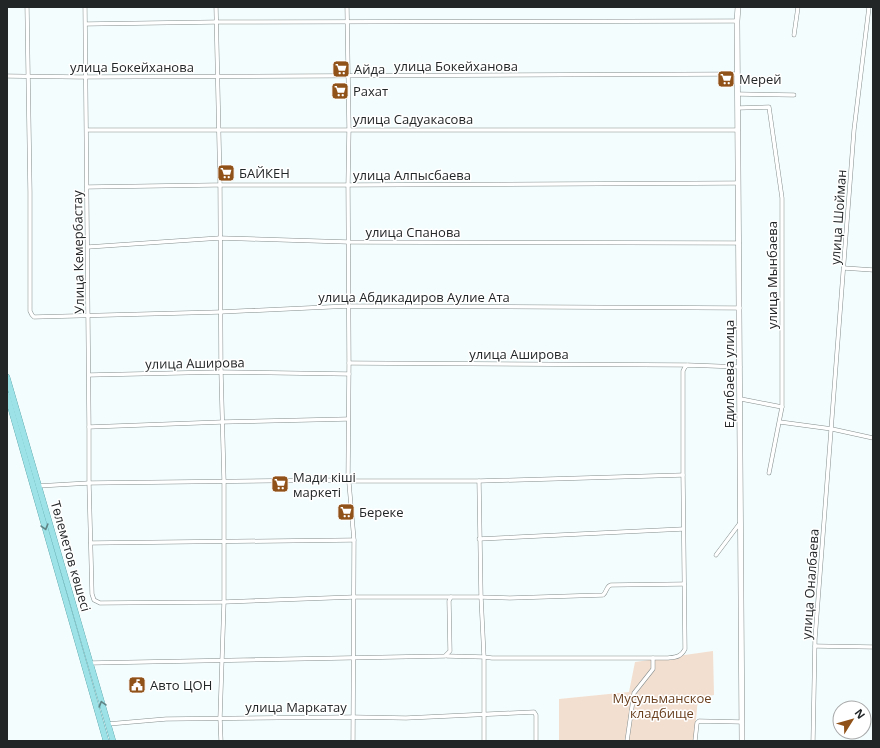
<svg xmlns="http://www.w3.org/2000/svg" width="880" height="748" viewBox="0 0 880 748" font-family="'Open Sans',sans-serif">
  <rect width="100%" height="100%" fill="#f4fdfd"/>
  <path fill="#f3dfd0" d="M713,651L714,695L698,698L694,741H559V699L629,692L635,662Z"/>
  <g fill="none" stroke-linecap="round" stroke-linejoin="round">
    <g stroke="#858d8d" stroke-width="4.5">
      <g id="street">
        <path d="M27,7L30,192V311L32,315L34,317L220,312L349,306L740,308"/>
        <path d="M85,7L89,427"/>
        <path d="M216,7L220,185L221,372L224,481V602L220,718L221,741"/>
        <path d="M347,7L349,129L348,185L349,363L348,481H479L683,475"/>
        <path d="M86,24L216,22L737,21"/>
        <path d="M794,35L798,7"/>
        <path d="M7,76L79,77L737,74"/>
        <path d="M738,94L794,95"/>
        <path d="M738,108L769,107L782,198V407L769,473"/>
        <path d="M87,130H738"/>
        <path d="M87,187L214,185H348L738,183"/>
        <path d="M88,247L220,238L348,242L739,243"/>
        <path d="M844,268L873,270"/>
        <path d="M349,363L687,365"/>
        <path d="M89,375L221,372L349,374"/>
        <path d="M741,399L782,407"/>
        <path d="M348,419L222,422L89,427V483L92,594L94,600L100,603L224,602L354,597H451"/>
        <path d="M780,422L832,429L873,438"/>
        <path d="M479,481L481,597L510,598L603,595C607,592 606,586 611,585L684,584"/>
        <path d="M38,486L89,483L339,480L348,481L349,483L354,540L353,741"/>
        <path d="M479,539L683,529"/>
        <path d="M91,543L354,540"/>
        <path d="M716,555L740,523"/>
        <path d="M815,646L873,647"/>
        <path d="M447,656L484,657V741"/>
        <path d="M90,663L445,656L450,651L449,601L451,597H481L484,657L492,658H668C676,657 681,657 685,649L683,475V371L685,367L688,365L740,367"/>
        <path d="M108,724L166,719L353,717L406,718L534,712L536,715V741"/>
        <path d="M627,741L634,693L653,669V658"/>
        <path d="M695,741L697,723L699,721L742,722"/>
        <path d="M813,741L815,639L854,130L869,7"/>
      </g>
    </g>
    <g stroke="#858d8d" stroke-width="6">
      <path id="secondary" d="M738,7L737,21L742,741"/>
    </g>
    <g stroke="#479399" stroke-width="6">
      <g id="primary">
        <path d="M7,377L113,741"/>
        <path d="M7,395L106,741"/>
      </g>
    </g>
    <use href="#street" stroke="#fff" stroke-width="3.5"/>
    <use href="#secondary" stroke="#fff" stroke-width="5"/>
    <use href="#primary" stroke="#9ce2e6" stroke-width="5.5"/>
  </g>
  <defs><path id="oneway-chevron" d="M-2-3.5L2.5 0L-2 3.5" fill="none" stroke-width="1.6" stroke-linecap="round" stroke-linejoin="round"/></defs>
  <g stroke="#608486">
    <use href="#oneway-chevron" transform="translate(45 527) rotate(74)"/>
    <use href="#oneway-chevron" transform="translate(102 704) rotate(-106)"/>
  </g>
  <defs>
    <g id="supermarket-square" transform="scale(0.9)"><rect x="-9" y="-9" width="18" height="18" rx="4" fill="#915219" stroke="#fff"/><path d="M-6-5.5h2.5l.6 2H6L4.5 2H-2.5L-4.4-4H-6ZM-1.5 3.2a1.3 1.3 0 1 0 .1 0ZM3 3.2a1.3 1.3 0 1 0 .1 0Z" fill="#fff"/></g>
    <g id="civic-square" transform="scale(0.9)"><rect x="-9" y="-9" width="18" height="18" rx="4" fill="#915219" stroke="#fff"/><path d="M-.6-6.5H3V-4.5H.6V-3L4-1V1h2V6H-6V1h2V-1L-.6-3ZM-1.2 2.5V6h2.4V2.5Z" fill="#fff"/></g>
  </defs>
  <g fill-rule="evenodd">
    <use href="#supermarket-square" x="341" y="69"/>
    <use href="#supermarket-square" x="726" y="79"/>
    <use href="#supermarket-square" x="340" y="91"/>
    <use href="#supermarket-square" x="226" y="173"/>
    <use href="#supermarket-square" x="280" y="484"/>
    <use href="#supermarket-square" x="346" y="512"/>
    <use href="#civic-square" x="137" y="685"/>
  </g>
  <g text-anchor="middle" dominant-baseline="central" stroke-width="3" stroke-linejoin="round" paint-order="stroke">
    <g font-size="13" fill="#232627" stroke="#fff">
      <text x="456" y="66">улица Бокейханова</text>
      <text x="132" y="67">улица Бокейханова</text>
      <text x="413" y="119">улица Садуакасова</text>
      <text x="412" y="175">улица Алпысбаева</text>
      <text transform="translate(838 217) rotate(-86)">улица Шойман</text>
      <text x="413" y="232">улица Спанова</text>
      <text transform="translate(78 252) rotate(-91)">Улица Кемербастау</text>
      <text transform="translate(772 275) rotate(-90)">улица Мынбаева</text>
      <text x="414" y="297">улица Абдикадиров Аулие Ата</text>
      <text x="519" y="354">улица Аширова</text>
      <text transform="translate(195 363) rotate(-1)">улица Аширова</text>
      <text transform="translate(729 374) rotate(-90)">Едилбаева улица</text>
      <text transform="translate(71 556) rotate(74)">Төлеметов көшесі</text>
      <text transform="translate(810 584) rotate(-86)">улица Оналбаева</text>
      <text x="296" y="707">улица Маркатау</text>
    </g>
    <g font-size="13" fill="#232627" stroke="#fff" text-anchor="start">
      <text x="354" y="69">Айда</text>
      <text x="739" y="79">Мерей</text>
      <text x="353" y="91">Рахат</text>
      <text x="239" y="173">БАЙКЕН</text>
      <text x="293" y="477">Мади кіші<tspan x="293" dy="15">маркеті</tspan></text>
      <text x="359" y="512">Береке</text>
      <text x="150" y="685">Авто ЦОН</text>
    </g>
    <g font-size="13" fill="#693f1e" stroke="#fff">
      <text x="662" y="698">Мусульманское<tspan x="662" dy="15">кладбище</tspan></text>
    </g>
  </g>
  <rect width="880" height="748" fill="none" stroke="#232627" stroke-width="16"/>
  <g transform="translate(852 720) rotate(53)"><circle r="19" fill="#ffffff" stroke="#a7a8a9"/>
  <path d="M0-3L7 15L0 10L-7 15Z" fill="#915219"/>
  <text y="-6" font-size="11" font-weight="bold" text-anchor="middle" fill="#232627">N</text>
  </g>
</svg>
